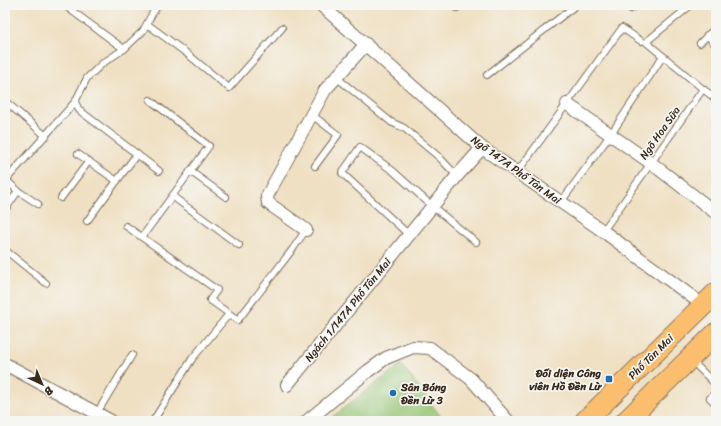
<svg xmlns="http://www.w3.org/2000/svg" width="721" height="426" viewBox="0 0 721 426" font-family="Sriracha,sans-serif">
  <rect width="100%" height="100%" fill="#f6f6f2"/>
  <filter id="ink" filterUnits="userSpaceOnUse"><feTurbulence type="fractalNoise" baseFrequency=".025" numOctaves="2"/><feDisplacementMap in="SourceGraphic" scale="8" xChannelSelector="R" yChannelSelector="G"/><feConvolveMatrix kernelMatrix="1 2 1 2 8 2 1 2 1" color-interpolation-filters="sRGB"/></filter>
  <filter id="wash" filterUnits="userSpaceOnUse"><feTurbulence type="fractalNoise" baseFrequency=".012" numOctaves="4" result="noise"/><feDisplacementMap in="SourceGraphic" scale="16" xChannelSelector="R" yChannelSelector="G"/><feGaussianBlur stdDeviation="0.9" result="paint"/><feColorMatrix in="noise" values="0 0 0 0 0 0 0 0 0 0 0 0 0 0 0 0 0 1.4 0 .05"/><feComposite in="paint" operator="in"/></filter>
  <g filter="url(#wash)">
    <rect width="100%" height="100%" fill="#efe0c3"/>
    <path fill="#96c574" stroke="#687849" d="M401,364L444,421H327Z"/>
  </g>
  <g filter="url(#ink)">
    <g fill="none" stroke-linecap="round" stroke-linejoin="round">
      <g stroke="#7a6a58" stroke-width="8">
        <g id="service">
          <path d="M64,5L124,49"/>
          <path d="M457,8L460,5"/>
          <path d="M631,9L637,5"/>
          <path d="M147,24L185,52L229,88L282,28"/>
          <path d="M707,35L716,45"/>
          <path d="M700,43L716,27"/>
          <path d="M487,75L576,5"/>
          <path d="M336,77L391,122L404,128L439,157L457,176"/>
          <path d="M703,89L716,99"/>
          <path d="M5,101L46,136"/>
          <path d="M75,102L79,110L159,171"/>
          <path d="M312,115L338,135L315,166"/>
          <path d="M78,154L117,181"/>
          <path d="M190,171L226,197"/>
          <path d="M518,171L622,28L641,41"/>
          <path d="M18,191L38,204"/>
          <path d="M172,196L239,245"/>
          <path d="M61,198L89,161"/>
          <path d="M561,202L611,134L663,56"/>
          <path d="M5,210L18,191L6,180L75,102L87,78L103,63L124,49L143,31L152,14L158,5"/>
          <path d="M87,221L137,154"/>
          <path d="M126,226L217,290L210,300L238,320L292,250L306,230"/>
          <path d="M603,231L703,89L646,42L691,5"/>
          <path d="M409,235L342,173L360,147L393,171L432,206L476,242"/>
          <path d="M142,237L209,146L150,100"/>
          <path d="M5,250L46,283"/>
          <path d="M692,361L716,385"/>
          <path d="M716,392L710,398L716,404"/>
          <path d="M97,413L132,355"/>
          <path d="M153,421L192,359L229,314"/>
        </g>
      </g>
      <g stroke="#7a6a58" stroke-width="14">
        <g id="minor">
          <path d="M321,5L482,148L603,231L703,305"/>
          <path d="M567,104L651,163L716,213"/>
          <path d="M306,230L268,203L267,196L325,90L366,44"/>
          <path d="M5,364L111,421"/>
          <path d="M287,385L457,176L482,148"/>
          <path d="M307,421L368,371L386,358L413,347L430,348L471,379L508,421"/>
        </g>
      </g>
      <g stroke="#7a6a58" stroke-width="22">
        <g id="primary">
          <path d="M585,421L716,293"/>
          <path d="M626,421L716,333"/>
        </g>
      </g>
      <use href="#service" stroke="#fff" stroke-width="6"/>
      <use href="#minor" stroke="#fff" stroke-width="12"/>
      <use href="#primary" stroke="#fbbe6e" stroke-width="20"/>
    </g>
  </g>
  <g fill="#1f6fb2" stroke="#f6f6f2" stroke-width="1.5">
    <rect x="605" y="375" width="8" height="8" rx="2"/>
    <circle cx="393" cy="393" r="4"/>
  </g>
  <g text-anchor="middle" dominant-baseline="central" stroke-width="3.5" stroke-linejoin="round" paint-order="stroke">
    <g font-size="11" fill="#3b2a1e" stroke="#f6f6f2">
      <text transform="translate(660 133) rotate(-55)">Ngõ Hoa Sữa</text>
      <text transform="translate(516 170) rotate(36)">Ngõ 147A Phố Tân Mai</text>
      <text transform="translate(348 310) rotate(-51)">Ngách 1/147A Phố Tân Mai</text>
      <text transform="translate(651 357) rotate(-45)">Phố Tân Mai</text>
    </g>
    <g font-size="11" font-weight="bold" fill="#3b2a1e" stroke="#f6f6f2" text-anchor="end">
      <text x="601" y="373">Đối diện Công<tspan x="601" dy="13">viên Hồ Đền Lừ</tspan></text>
      <text x="401" y="387" text-anchor="start">Sân Bóng<tspan x="401" dy="13">Đền Lừ 3</tspan></text>
    </g>
  </g>
  <rect width="721" height="426" fill="none" stroke="#f6f6f2" stroke-width="20"/>
  <g transform="translate(42 384) rotate(136)" stroke="#f6f6f2" stroke-width="3" paint-order="stroke">
  <path d="M0-3L7 15L0 10L-7 15Z" fill="#3b2a1e"/>
  <text y="-6" font-size="11" font-weight="bold" text-anchor="middle" fill="#3b2a1e">B</text>
  </g>
</svg>
